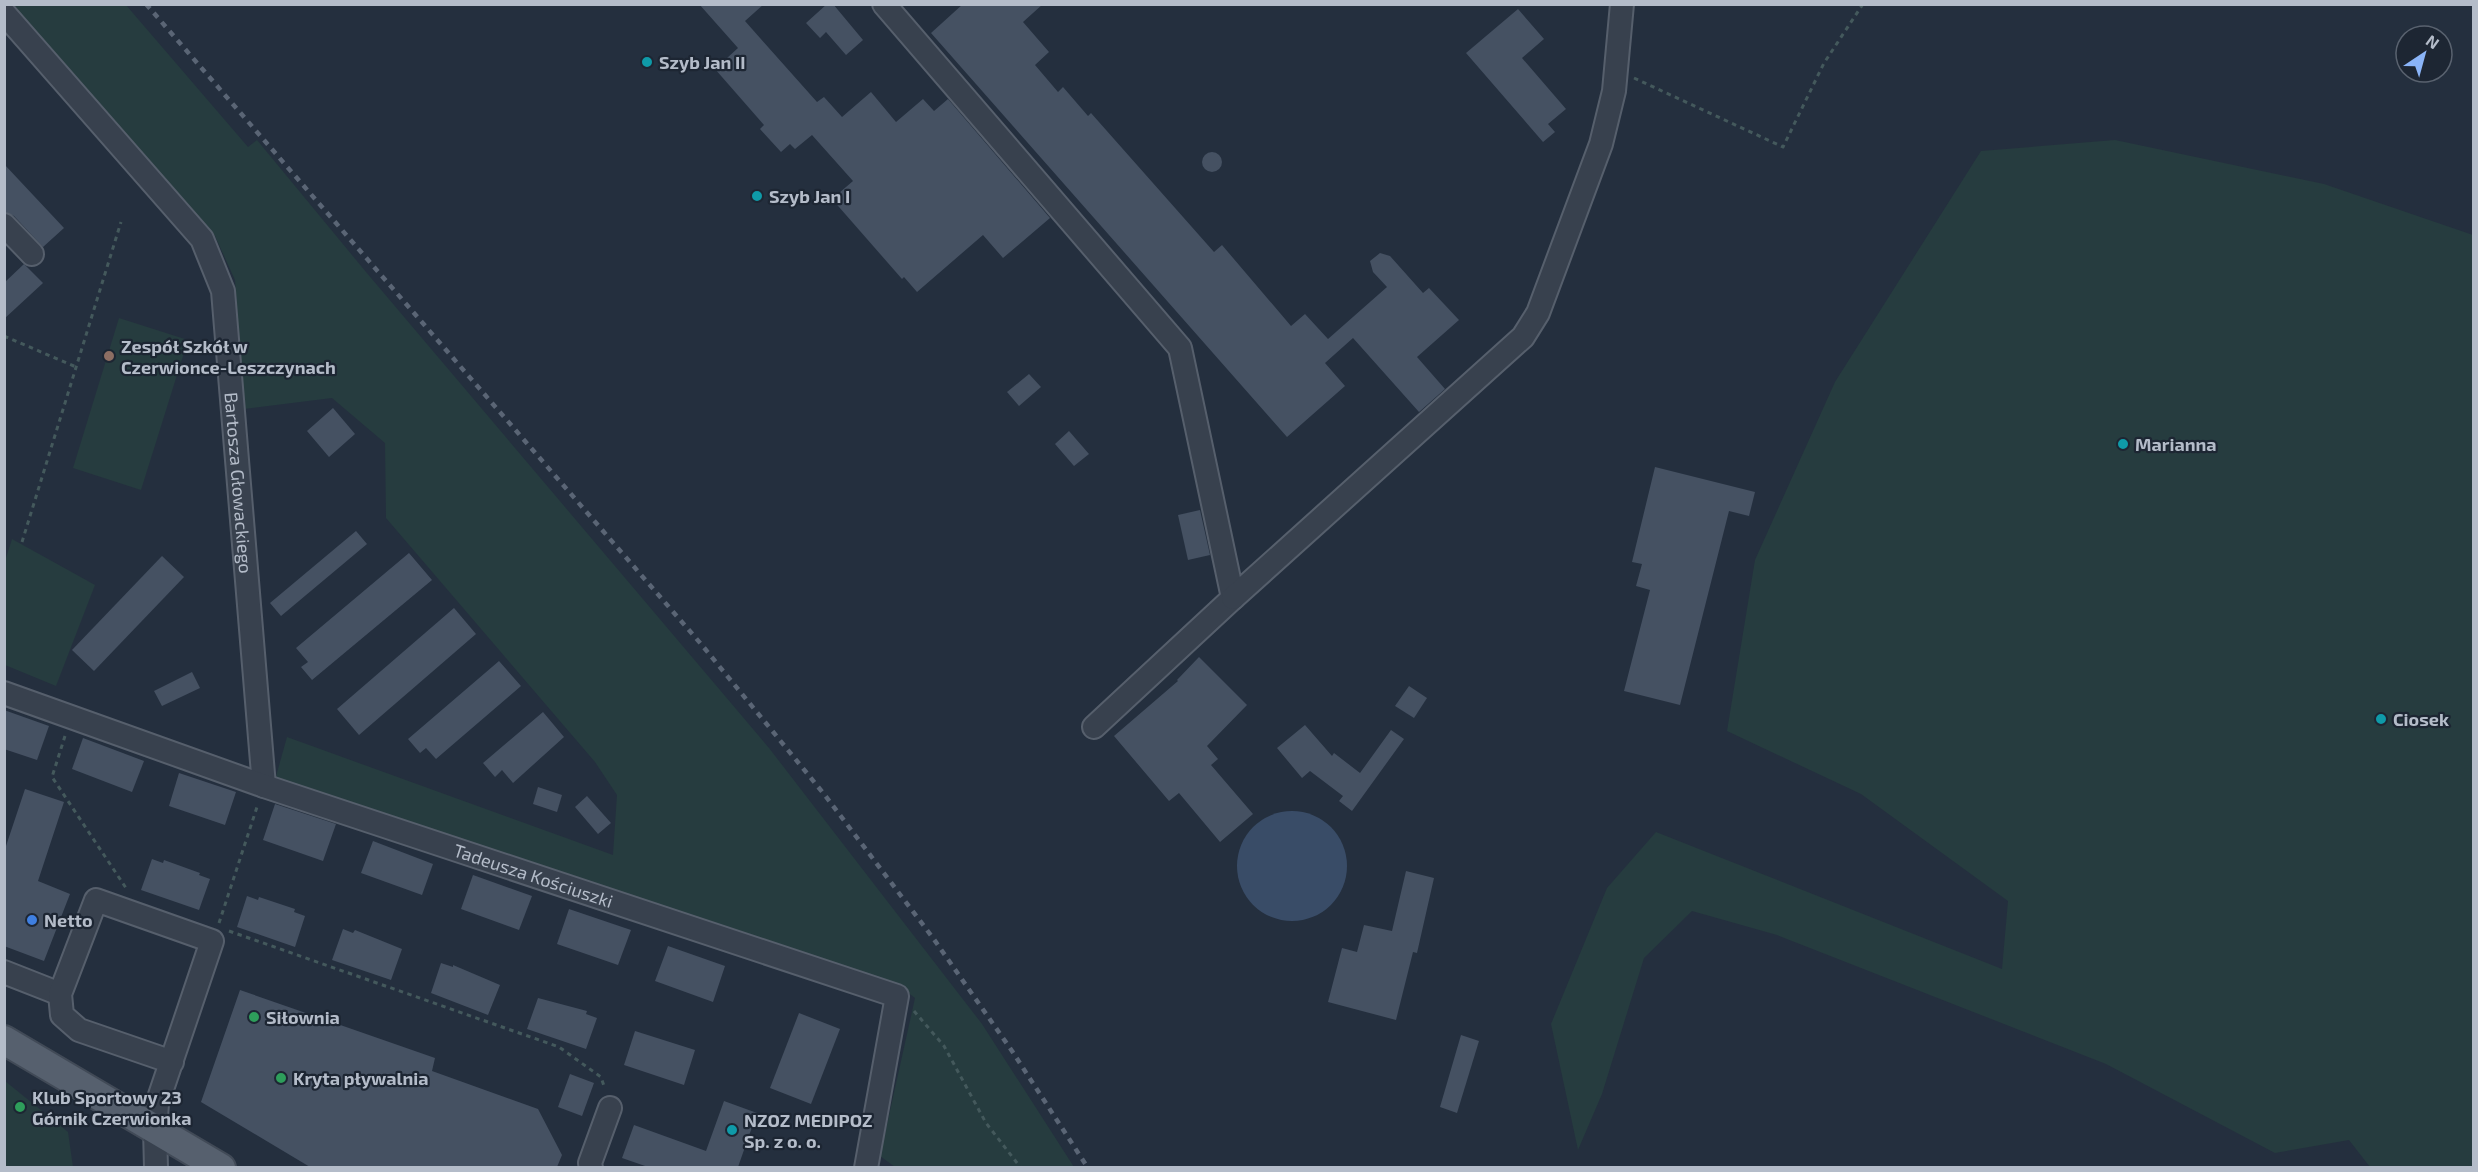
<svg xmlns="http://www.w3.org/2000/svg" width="2478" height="1172" viewBox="0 0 2478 1172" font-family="'Exo 2',sans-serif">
  <rect width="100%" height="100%" fill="#242f3e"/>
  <g fill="#263c3f">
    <path d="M10,5H126L248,147L257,140L366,272L769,748L982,1024L1074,1167H895L880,1156L915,998L894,982L630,899L275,780L287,737L613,855L617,795L595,762L386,518L385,443L332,398L244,409L235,280L215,236Z"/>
    <path d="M2115,140L2324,184L2473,235V1167H2370L2349,1140L2275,1153L2106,1064L1777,935L1692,911L1644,958L1602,1094L1578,1150L1551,1024L1607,888L1656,832L2002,969L2008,901L1861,794L1727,731L1755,560L1835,382L1981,151Z"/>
    <path d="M119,318L188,340L141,490L73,468Z"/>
    <path d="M12,539L95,585L56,686L5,665V561Z"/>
    <path d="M5,1081L68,1132L73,1167H5Z"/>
  </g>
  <circle fill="#394c67" cx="1292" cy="866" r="55"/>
  <g fill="#455162">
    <path d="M699,4H764L745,21L817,102L824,97L842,117L871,92L896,122L923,99L934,111L948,99L1050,218L1003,258L983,235L917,292L904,277L902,279L832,199L853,181L812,135L795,149L790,144L781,152L760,129L764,125L715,69L738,48Z"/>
    <path d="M827,4H833L863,40L846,55L826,32L820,38L806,23Z"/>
    <path d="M963,4H1043L1023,22L1049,52L1035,65L1058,92L1063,87L1088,116L1091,113L1214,252L1222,245L1291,326L1305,314L1328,339L1387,287L1373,272L1370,261L1380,253L1390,256L1423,293L1429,288L1459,320L1417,357L1445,389L1419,412L1353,338L1325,363L1345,386L1287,437L931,33Z"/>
    <path d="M1518,9L1544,39L1522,58L1566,109L1548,124L1555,132L1543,142L1466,53Z"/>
    <circle cx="1212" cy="162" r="10"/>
    <path d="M4,164L64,228L43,247L14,216L4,212Z"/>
    <path d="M24,264L43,283L4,319V283Z"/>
    <path d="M1029,374L1041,387L1019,406L1007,392Z"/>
    <path d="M333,408L355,434L329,457L307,431Z"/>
    <path d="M1069,431L1089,454L1074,466L1055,444Z"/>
    <path d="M1655,467L1755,492L1749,516L1729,511L1680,705L1624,691L1650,590L1636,586L1642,564L1632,562Z"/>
    <path d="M1200,510L1210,555L1188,560L1178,515Z"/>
    <path d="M356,531L367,544L281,616L270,603Z"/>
    <path d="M409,553L432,580L312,680L301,667L308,662L296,648Z"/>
    <path d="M162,556L184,577L94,671L72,650Z"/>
    <path d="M454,608L476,634L359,735L337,709Z"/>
    <path d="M1199,657L1247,705L1207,746L1218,759L1211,765L1253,814L1220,842L1179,793L1169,801L1114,736L1178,681L1177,680Z"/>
    <path d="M499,661L521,686L436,759L426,748L420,753L408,739Z"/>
    <path d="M192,672L200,688L162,706L154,691Z"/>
    <path d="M1409,686L1427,698L1414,718L1395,706Z"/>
    <path d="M4,710L49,726L37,760L4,749Z"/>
    <path d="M543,712L564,737L513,783L502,770L495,777L483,763Z"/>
    <path d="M1305,725L1332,756L1334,753L1360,773L1391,730L1404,739L1352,811L1339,801L1343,796L1310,771L1302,778L1277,748Z"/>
    <path d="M83,738L144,761L132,792L72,769Z"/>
    <path d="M179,773L236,792L225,825L169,806Z"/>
    <path d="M538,787L562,795L557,812L533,804Z"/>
    <path d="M25,789L64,802L38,881L70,894L44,961L4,946V852Z"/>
    <path d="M587,796L611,823L598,834L575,807Z"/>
    <path d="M275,804L336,824L323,861L263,840Z"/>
    <path d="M373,841L433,864L422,895L361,873Z"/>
    <path d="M152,859L163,863L164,860L200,873L199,875L210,879L199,910L141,890Z"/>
    <path d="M1406,871L1434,878L1417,953L1413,952L1396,1020L1328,1002L1342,948L1357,952L1364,925L1392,931Z"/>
    <path d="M473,875L532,896L519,930L461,909Z"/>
    <path d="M247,896L258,900L259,897L295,909L294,912L305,916L295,947L237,927Z"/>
    <path d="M569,909L631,930L618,965L557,944Z"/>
    <path d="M343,929L353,933L355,930L402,949L391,980L332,960Z"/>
    <path d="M668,946L725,966L713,1002L655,981Z"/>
    <path d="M441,963L453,967V965L500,985L488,1015L431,993Z"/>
    <path d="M240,990L435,1058L432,1071L538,1109L562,1155L557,1167H310L201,1102Z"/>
    <path d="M538,998L587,1011L586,1014L597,1018L586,1049L527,1029Z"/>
    <path d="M799,1013L840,1029L811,1104L770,1088Z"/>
    <path d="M635,1031L695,1050L684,1085L624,1065Z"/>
    <path d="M1461,1035L1479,1041L1457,1113L1440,1107Z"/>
    <path d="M570,1074L594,1083L582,1116L558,1107Z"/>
    <path d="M724,1101L757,1113L738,1167H648L622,1158L634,1125L706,1151Z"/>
  </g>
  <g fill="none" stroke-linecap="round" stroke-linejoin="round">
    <g stroke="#565f6c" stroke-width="26">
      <g id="minor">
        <path d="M884,4L1180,348L1233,598L1094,727"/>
        <path id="s1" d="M4,13L202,239L223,291L264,786"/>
        <path d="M4,225L32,254"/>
        <path d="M1233,598L1523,337L1538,313L1601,144L1614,91L1622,4"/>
        <path id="s2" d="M4,693L264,786L897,996L866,1168"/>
        <path d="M4,972L60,994"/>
        <path d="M156,1168L155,1129L157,1104L212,941L96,900L60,994L62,1015L79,1030L172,1062"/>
        <path d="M591,1168L590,1163L610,1108"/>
      </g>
    </g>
    <g stroke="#414a57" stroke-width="32">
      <path id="major" d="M4,1040L221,1168"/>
    </g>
    <g stroke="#44595c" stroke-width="3" stroke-dasharray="4.5 4.5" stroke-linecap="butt">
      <path d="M1634,78L1783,147L1824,63L1863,4"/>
      <path d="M4,336L76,367"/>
      <path d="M22,542L121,222"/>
      <path d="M65,736L52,777L126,888"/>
      <path d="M219,923L258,804"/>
      <path d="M229,931L559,1047L601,1077L605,1089"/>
      <path d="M914,1011L944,1046L986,1123L1021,1168"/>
    </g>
    <use href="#minor" stroke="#38414e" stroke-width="22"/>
    <use href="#major" stroke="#56606e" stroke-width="28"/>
    <path stroke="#5a6575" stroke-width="4.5" stroke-dasharray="6 6" stroke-linecap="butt" d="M146,4L701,644L824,794L933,938L1012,1051L1088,1168"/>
  </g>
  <g fill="#0f9aa8" stroke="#1d2633" stroke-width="2">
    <circle cx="647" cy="62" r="6"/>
    <circle cx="757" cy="196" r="6"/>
    <circle cx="2123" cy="444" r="6"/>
    <circle cx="2381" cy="719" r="6"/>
    <circle cx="732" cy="1130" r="6"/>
  </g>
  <circle fill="#8d6e63" stroke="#1d2633" stroke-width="2" cx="109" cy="356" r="6"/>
  <circle fill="#3f7fe0" stroke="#1d2633" stroke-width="2" cx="32" cy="920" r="6"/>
  <g fill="#2e9e5b" stroke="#1d2633" stroke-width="2">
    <circle cx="254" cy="1017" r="6"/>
    <circle cx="281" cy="1078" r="6"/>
    <circle cx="20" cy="1107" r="6"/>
  </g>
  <g text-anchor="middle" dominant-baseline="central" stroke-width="4.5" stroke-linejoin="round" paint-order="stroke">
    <g font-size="18" font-weight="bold" fill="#b4bcc9" stroke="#1d2633" text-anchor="start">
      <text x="659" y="62">Szyb Jan II</text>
      <text x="769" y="196">Szyb Jan I</text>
      <text x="121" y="346">Zespół Szkół w<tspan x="121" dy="21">Czerwionce-Leszczynach</tspan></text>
      <text x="2135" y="444">Marianna</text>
      <text x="2393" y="719">Ciosek</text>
      <text x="44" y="920">Netto</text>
      <text x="266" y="1017">Siłownia</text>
      <text x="293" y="1078">Kryta pływalnia</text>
      <text x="32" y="1097">Klub Sportowy 23<tspan x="32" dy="21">Górnik Czerwionka</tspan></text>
      <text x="744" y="1120">NZOZ MEDIPOZ<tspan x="744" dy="21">Sp. z o. o.</tspan></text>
    </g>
    <g font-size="18" fill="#b4bcc9" stroke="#1d2633">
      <text stroke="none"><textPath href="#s1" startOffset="549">Bartosza Głowackiego</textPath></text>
      <text stroke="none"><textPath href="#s2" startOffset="560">Tadeusza Kościuszki</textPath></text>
    </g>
  </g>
  <rect width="2478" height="1172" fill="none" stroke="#b4bcc9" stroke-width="12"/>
  <g transform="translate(2424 54) rotate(36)"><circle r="28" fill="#1d2633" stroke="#59626f" stroke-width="1.5"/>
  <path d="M0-4.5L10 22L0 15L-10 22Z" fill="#8ab4f8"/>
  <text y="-9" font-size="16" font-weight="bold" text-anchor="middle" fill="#b4bcc9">N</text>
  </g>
</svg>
